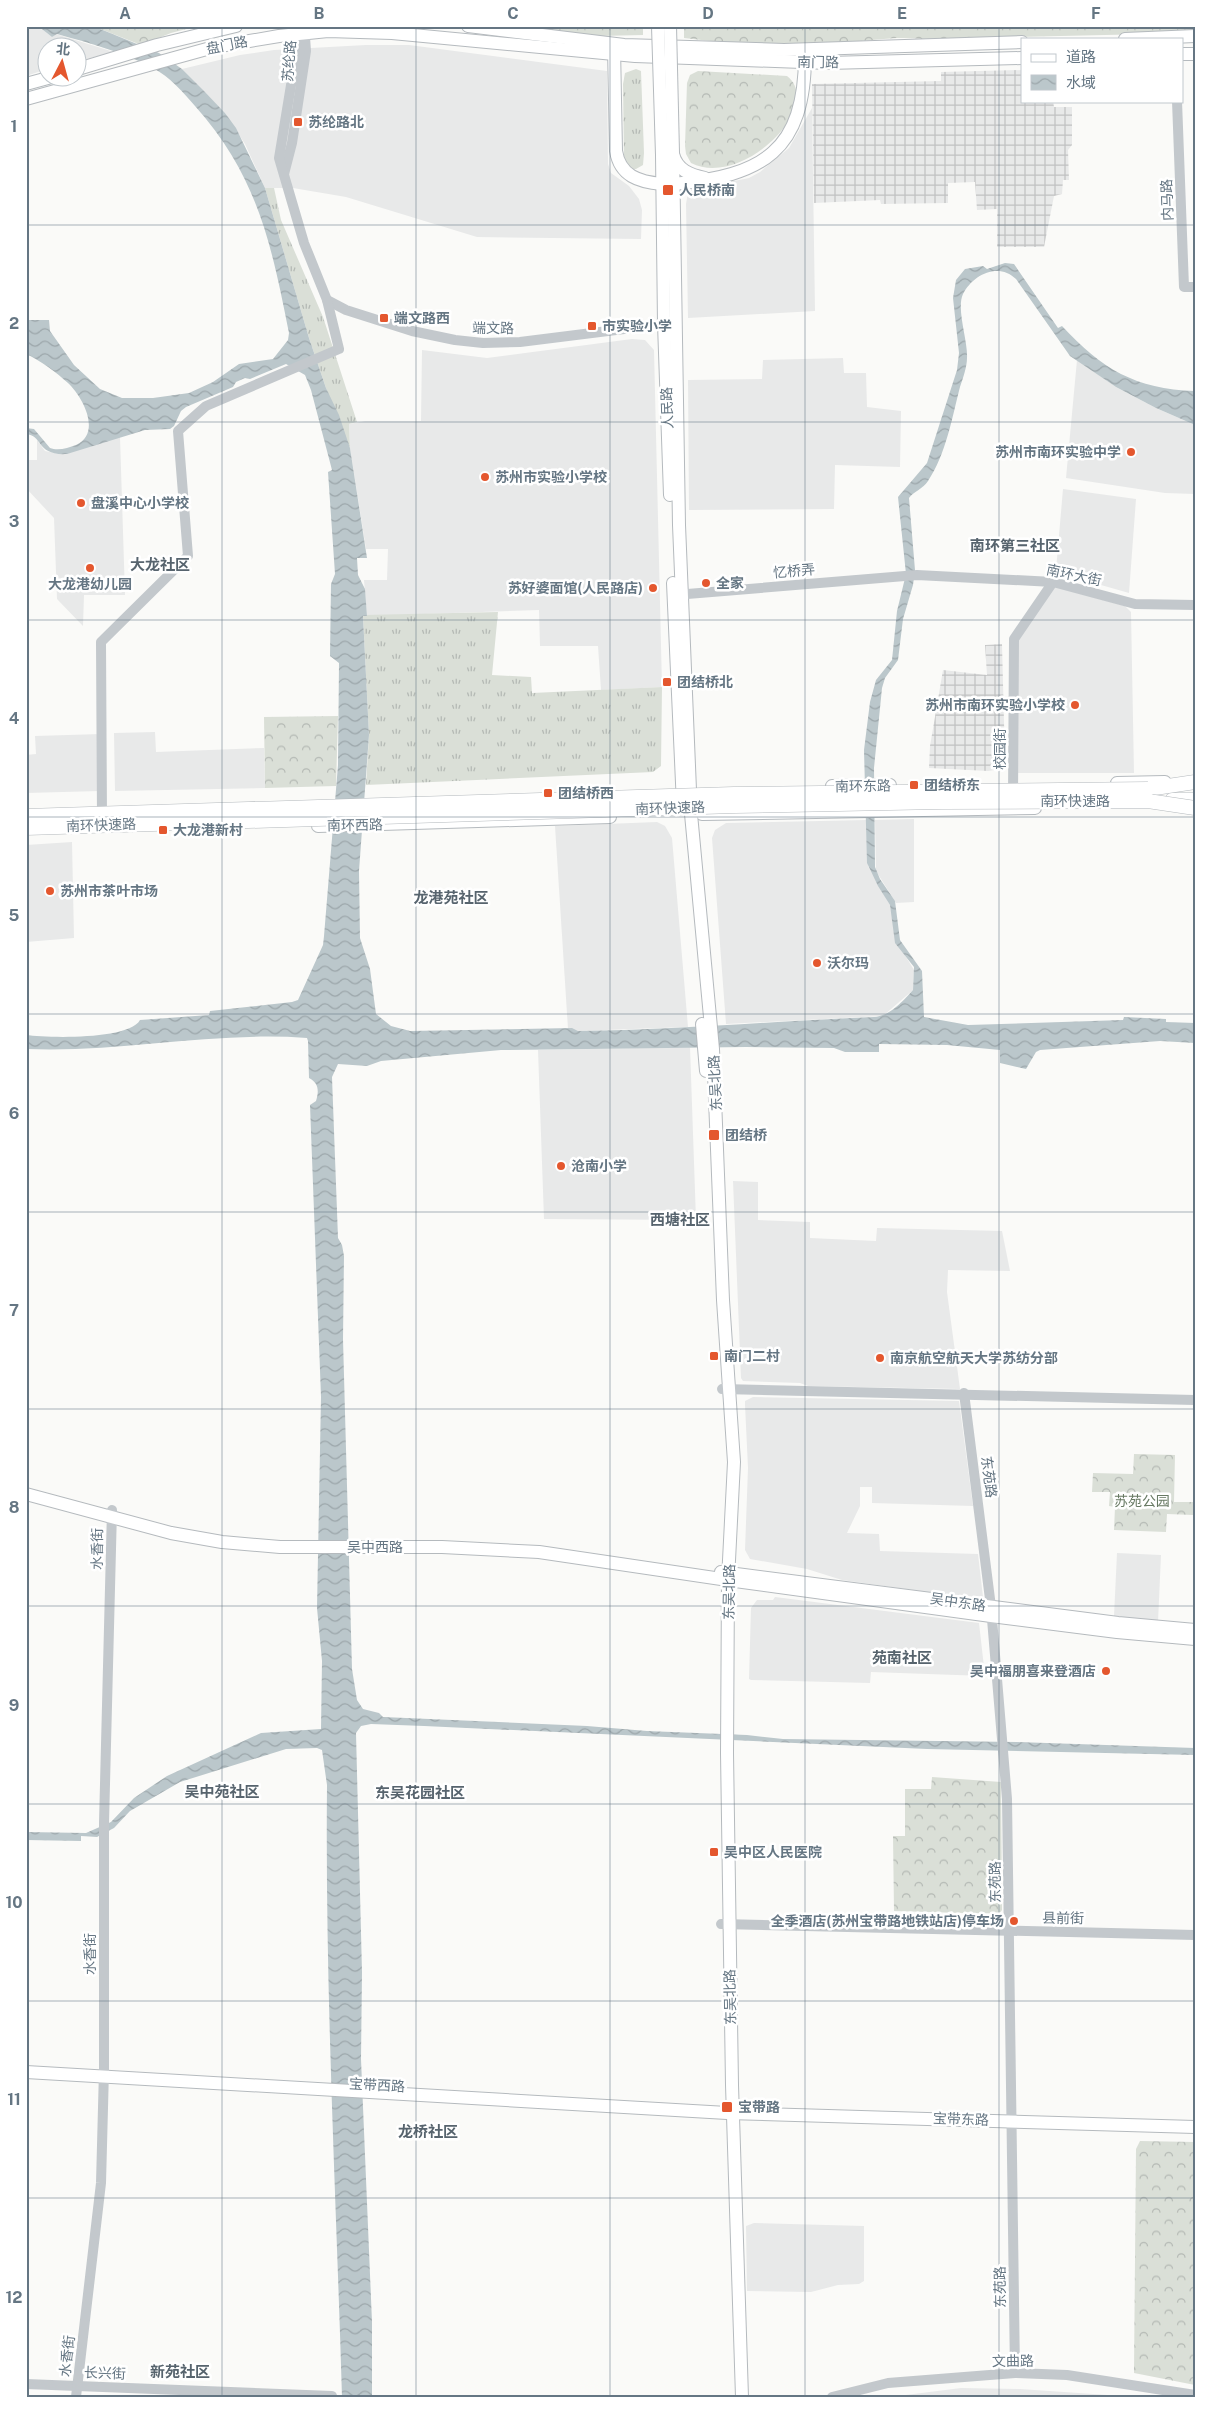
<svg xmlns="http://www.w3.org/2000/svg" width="1221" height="2423" viewBox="0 0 1221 2423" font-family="'Public Sans','Noto Sans SC',sans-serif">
  <defs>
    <pattern id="industrial-grid" width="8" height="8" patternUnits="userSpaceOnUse" patternTransform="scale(1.25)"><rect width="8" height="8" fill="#e8e9e9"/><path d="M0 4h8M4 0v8" fill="none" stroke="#c0c1c2"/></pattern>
    <pattern id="grass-tufts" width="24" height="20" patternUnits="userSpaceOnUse" patternTransform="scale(1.25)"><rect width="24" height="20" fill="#dadfd7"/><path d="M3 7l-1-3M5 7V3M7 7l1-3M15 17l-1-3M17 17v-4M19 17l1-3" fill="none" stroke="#b4b9b4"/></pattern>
    <pattern id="forest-crowns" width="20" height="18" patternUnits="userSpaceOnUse" patternTransform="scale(1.25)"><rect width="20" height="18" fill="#dadfd7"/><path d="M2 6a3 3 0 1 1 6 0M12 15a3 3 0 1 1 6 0" fill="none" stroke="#b4b9b4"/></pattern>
    <pattern id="water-waves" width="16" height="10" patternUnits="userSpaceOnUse" patternTransform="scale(1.25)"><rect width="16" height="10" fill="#bbc7cb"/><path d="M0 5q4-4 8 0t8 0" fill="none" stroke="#9ca6aa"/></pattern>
  </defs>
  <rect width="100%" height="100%" fill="#fafaf8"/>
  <g fill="#e8e9e9">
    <path d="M26,26H38L52,37L56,34L114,52L78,61V48H48L47,69L26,76Z"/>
    <path d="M366,45H409L607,71L608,164L611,173L629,186L639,199L642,210L641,239L477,237L346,197L293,188H265L245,144L225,113L182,69L240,55L274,50Z"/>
    <path d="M812,108L815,311L688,318L686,204L688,192L691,188L724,183L749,178L760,172L789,148Z"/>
    <path d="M632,339L645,340L654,350L662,687L601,690L598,646H540L539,610L367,616L364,580H387L388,549H366L350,448L349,424L365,421H421L422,350L487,358Z"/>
    <path d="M843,358L844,373H866L867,407L901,411L900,467L835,465L834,509L689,510L688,380L762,379L763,360Z"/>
    <path d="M1077,360L1116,387L1156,408L1195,425V494L1165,493L1066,478Z"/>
    <path d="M120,437L125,595H84L83,626L57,599L54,518L26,488V460H37V440L45,451L59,454Z"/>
    <path d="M1063,489L1136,499L1129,593L1059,573L1056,570Z"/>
    <path d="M1056,587L1125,606L1131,612L1134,773H1017L1018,637L1049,588Z"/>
    <path d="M155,732L156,752L264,748L265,788L115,791L114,733Z"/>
    <path d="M101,734L100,791L26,793V755L36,754L35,736Z"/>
    <path d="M914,819V902L896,903L876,871L875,820Z"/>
    <path d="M866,820L868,866L890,905L903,952L914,970L913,990L883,1016L726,1024L712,838L715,830L726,823Z"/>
    <path d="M657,822L665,826L672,838L688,1027L578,1031L568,1029L555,826Z"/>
    <path d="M72,842L74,938L26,942V845Z"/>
    <path d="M690,1047L696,1220L544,1219L538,1050Z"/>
    <path d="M733,1181L758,1182V1220L810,1222V1238L876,1241L877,1228L1002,1231L1010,1271L948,1270L947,1292L960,1389L808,1386L800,1383L743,1381L741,1378Z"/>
    <path d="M753,1397L959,1401L973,1506L872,1503V1487H860V1506L847,1533L879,1534L880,1551L978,1554L983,1597L977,1599L842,1580L807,1569L750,1559L745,1550L748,1468L745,1405V1401Z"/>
    <path d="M1117,1553L1161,1555L1158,1622L1114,1616Z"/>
    <path d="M775,1597L979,1623L985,1676L871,1672L870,1683L751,1680L749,1679L751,1608L757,1600H773Z"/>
    <path d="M754,2223L864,2226V2281L859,2284L838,2285L811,2292L747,2291L746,2226Z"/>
    <path d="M961,2388L1020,2389L1137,2397H890Z"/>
  </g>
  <g fill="url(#industrial-grid)">
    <path d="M1022,70V101H1053L1054,107H1072V145L1068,150L1069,180H1063L1062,194L1054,196L1044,247H997V209L977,210L975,182L948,183V203L881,204L880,200L814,203L812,84L941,81V72Z"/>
    <path d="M1002,644L1005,762L995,770L988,771L929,768L930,746L943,670L987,675L985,645Z"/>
  </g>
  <g fill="url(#grass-tufts)">
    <path d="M636,69L641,71L644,153L643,165L636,169H632L624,160L623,84L625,73Z"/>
    <path d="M265,188H274L281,220L323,317L357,422L349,424L350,448L326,388L309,338Z"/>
    <path d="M498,612L492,675L531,677L532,693L662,687L661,766L653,772L366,785L369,735L363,615Z"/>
  </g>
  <g fill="url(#forest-crowns)">
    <path d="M93,26H198L171,33L141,45Z"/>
    <path d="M515,26H643V35L600,36Z"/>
    <path d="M684,26H1195V33L922,39C897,36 875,40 850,42C796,47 737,45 684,38Z"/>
    <path d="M698,71L787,76C825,105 743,189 691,163L686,154L685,146L687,83L690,75Z"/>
    <path d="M338,716L336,786L265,788L264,717Z"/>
    <path d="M1134,1454L1175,1455L1174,1502H1194L1193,1515L1167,1514L1166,1532L1114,1530L1115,1507L1109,1506L1110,1492H1092L1093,1473L1133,1474Z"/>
    <path d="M932,1777L1001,1782L1002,1910L999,1914L894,1911L893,1836H905V1789H931Z"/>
    <path d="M1140,2141L1195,2142V2385L1134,2373L1136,2149Z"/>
  </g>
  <path fill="url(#water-waves)" d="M38,26H93L159,53L182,69L204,91L225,113L236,128L265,188L309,338L326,388L339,415L350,448L367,558H357L358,575L365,589L367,616H363L369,735L359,871L360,938L370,969L376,1014L391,1026L410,1031L572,1028L578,1031C677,1030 775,1021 874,1017C890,1016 903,1001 913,990L914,967L895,943L890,905L878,886L867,863L864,750L870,702L876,680L892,660L897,611L906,574L898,497L927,463L957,370L959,353L953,298L956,280L965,269L983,266L987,269L1005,263L1014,264L1058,328L1062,326C1102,369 1135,389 1195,391V425L1156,408L1116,387L1070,356L1016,279C999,262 973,274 963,294C956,309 968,340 967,358C967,367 963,378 960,387C952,418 946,454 928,481C923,489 914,491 909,498L915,570L913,585L903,619L898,660L885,678L882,688L874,768L875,867L880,879L895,901L900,940L922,971L924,1017L968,1025L1123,1020L1124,1017L1166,1019V1022L1195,1023V1043L1160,1041L1040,1050L1036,1052L1026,1069L1000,1063V1050L947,1045L879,1044V1052H845L834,1048L746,1047L501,1050L381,1061L367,1066L338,1064L332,1077L338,1238L342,1245L344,1256L343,1339L352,1669L357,1700L363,1709L379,1713L383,1717L587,1726L647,1731L747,1735L783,1739L1017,1742L1195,1748V1755L927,1749L424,1726L371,1724L361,1726L356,1733L362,1972L361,2059L372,2322V2397H342C336,2193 325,1989 327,1785L322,1750L317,1748L286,1749L180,1782L130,1811L114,1828L97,1837L81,1836V1841L26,1840V1832L86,1833L111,1822L134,1798L167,1776L261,1733L321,1729L322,1661L317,1608L321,1397L310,1105L316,1101C319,1091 319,1083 309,1078L308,1041L307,1038C213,1031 120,1053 26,1049V1035C48,1038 129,1040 140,1020L209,1015L210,1011L292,1002L298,1000L323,945L324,936L338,765L339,663L330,656L331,584L335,574L328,472L332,470L311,390L305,375L286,364L250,379L245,378L236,382L233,387L186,407L181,411L174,426L170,429L145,430L67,454C36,456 43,435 26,434V428L34,429L50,448C58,451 68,448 76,445C102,433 83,397 68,383C57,373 40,360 26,354V320H49L50,331L74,365L100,389L122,398H153L189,393L213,382L239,364L273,359L288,340L289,333C271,243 258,177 195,106C183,92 170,77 153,68C123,52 89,43 57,34L52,37Z"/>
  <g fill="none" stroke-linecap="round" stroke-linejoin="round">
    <g stroke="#b5babe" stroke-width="14">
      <g id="major">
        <path d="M468,26L624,45L784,50L1022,42"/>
        <path d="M1125,39L1195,36"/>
        <path d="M614,47L616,151C620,176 639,182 662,184"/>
        <path d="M1182,54H1195"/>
        <path d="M78,69L157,45L236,26"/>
        <path d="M26,84L48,78"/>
        <path d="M26,99L214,47L279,36L328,31L392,33L635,56L828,63L1022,58"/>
        <path d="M673,153L679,525L691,814L713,1049L723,1300L734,1462L728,1580L727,1753L732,2085L742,2397"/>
        <path d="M673,154C677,170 690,175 705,178"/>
        <path d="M662,155L664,324L670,495"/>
        <path d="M673,184C763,176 805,151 805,55"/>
        <path d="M673,583L683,805"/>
        <path d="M1117,783L1165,782"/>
        <path d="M832,786L890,785"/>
        <path d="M702,814L1035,808"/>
        <path d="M318,826L610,817"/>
        <path d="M702,1024L706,1071"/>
        <path d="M26,1494L171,1533L222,1542L280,1547H442L539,1552L728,1580L991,1616L1117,1632L1195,1639"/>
        <path d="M721,1572L1118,1623L1195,1630"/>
        <path d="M26,2072L727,2113L1195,2127"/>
      </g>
    </g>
    <g stroke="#b4b9bd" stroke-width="15">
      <g id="highway">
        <path d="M1148,789L1195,782"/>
        <path d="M1172,800H1195"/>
      </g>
    </g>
    <g stroke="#c3c8cc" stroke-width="10">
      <path d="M1177,101L1184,287H1195"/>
      <path d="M284,174L292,143L306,51L305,37"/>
      <path d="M327,300L346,310L412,331L455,340L483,343L520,342L664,324"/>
      <path d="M675,595L917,575L1053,582L1135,604L1195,605"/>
      <path d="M1013,798L1014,639L1053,582"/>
      <path d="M102,818L101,642L188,556L178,431L206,406L339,349L327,300L304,243L279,158L293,73L305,33"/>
      <path d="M722,1389L1195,1400"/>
      <path d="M964,1393L991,1607L1007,1799L1015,2373"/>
      <path d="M721,1924L1195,1935"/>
      <path d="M26,2384L332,2396"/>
      <path d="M76,2397L101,2183L104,2070V1823L112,1510"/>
      <path d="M832,2397L888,2383L1015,2373L1067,2375L1195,2395"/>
    </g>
    <use href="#major" stroke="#fff" stroke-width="12"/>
    <use href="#highway" stroke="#fff" stroke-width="14"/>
    <g stroke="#b5babe" stroke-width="14" stroke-linecap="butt">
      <g id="major-bridge">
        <path d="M658,26L662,155"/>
        <path d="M670,26L673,153"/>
      </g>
    </g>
    <g stroke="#b4b9bd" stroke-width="15" stroke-linecap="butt">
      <g id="highway-bridge">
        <path d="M26,816L734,794L1148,789"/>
        <path d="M26,828L735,806L941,802L1148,801L1195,808"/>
      </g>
    </g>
    <use href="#major-bridge" stroke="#fff" stroke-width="12"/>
    <use href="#highway-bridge" stroke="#fff" stroke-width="14"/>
  </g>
  <path fill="none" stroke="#657683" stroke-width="1" stroke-opacity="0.55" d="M222,26V2397M416,26V2397M610,26V2397M805,26V2397M999,26V2397M26,225H1195M26,422H1195M26,620H1195M26,817H1195M26,1014H1195M26,1212H1195M26,1409H1195M26,1606H1195M26,1804H1195M26,2001H1195M26,2198H1195"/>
  <g fill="#e4572e" stroke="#fff" stroke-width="2">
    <rect x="293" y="117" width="10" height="10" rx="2.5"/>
    <rect x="662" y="184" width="12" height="12" rx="2.5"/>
    <rect x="379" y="313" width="10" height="10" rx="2.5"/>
    <rect x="587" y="321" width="10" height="10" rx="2.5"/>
    <circle cx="1131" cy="452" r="5"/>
    <circle cx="485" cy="477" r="5"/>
    <circle cx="81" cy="503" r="5"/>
    <circle cx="90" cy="568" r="5"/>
    <circle cx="706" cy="583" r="5"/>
    <circle cx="653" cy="588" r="5"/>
    <rect x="662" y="677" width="10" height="10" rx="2.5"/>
    <circle cx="1075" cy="705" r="5"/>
    <rect x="909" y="780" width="10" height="10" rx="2.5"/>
    <rect x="543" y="788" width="10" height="10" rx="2.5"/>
    <rect x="158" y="825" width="10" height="10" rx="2.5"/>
    <circle cx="50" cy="891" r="5"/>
    <circle cx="817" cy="963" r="5"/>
    <rect x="708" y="1129" width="12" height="12" rx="2.5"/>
    <circle cx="561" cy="1166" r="5"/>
    <rect x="709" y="1351" width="10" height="10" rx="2.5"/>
    <circle cx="880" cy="1358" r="5"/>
    <circle cx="1106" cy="1671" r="5"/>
    <rect x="709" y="1847" width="10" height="10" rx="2.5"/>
    <circle cx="1014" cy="1921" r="5"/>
    <rect x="721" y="2101" width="12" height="12" rx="2.5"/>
  </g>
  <g text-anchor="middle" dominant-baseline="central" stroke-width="5" stroke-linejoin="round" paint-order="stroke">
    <g font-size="14" fill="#657683" stroke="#fff">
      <text transform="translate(227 45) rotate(-11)">盘门路</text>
      <text transform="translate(289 61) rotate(-85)">苏纶路</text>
      <text transform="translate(818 62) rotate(1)">南门路</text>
      <text transform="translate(1167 200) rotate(-92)">内马路</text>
      <text transform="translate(493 328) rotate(1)">端文路</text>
      <text transform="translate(667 408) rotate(-92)">人民路</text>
      <text transform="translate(794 571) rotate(-5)">忆桥弄</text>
      <text transform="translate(1074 575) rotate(12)">南环大街</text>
      <text transform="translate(1000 749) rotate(-90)">校园街</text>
      <text transform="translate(863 786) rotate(-1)">南环东路</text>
      <text x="1075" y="801">南环快速路</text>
      <text transform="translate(670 808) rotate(-2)">南环快速路</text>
      <text transform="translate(101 825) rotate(-2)">南环快速路</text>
      <text transform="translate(355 825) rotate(-1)">南环西路</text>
      <text transform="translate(715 1083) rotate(-93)">东吴北路</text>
      <text transform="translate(989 1477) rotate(83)">东苑路</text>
      <text x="375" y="1547">吴中西路</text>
      <text transform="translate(97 1549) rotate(-89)">水香街</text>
      <text transform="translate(729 1592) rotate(-89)">东吴北路</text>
      <text transform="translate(958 1602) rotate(8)">吴中东路</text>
      <text transform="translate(995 1882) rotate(-91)">东苑路</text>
      <text transform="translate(1063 1918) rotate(1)">县前街</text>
      <text transform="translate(90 1954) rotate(-90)">水香街</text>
      <text transform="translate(730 1997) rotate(-91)">东吴北路</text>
      <text transform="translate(377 2085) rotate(3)">宝带西路</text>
      <text transform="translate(961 2119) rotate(2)">宝带东路</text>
      <text transform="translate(1000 2287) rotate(-91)">东苑路</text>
      <text transform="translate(67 2356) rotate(-83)">水香街</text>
      <text transform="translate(1013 2361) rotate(-1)">文曲路</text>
      <text transform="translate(105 2373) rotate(2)">长兴街</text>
    </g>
    <g font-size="14" font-weight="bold" fill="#657683" stroke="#fff" text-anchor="start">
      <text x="308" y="122">苏纶路北</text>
      <text x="679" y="190">人民桥南</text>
      <text x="394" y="318">端文路西</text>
      <text x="602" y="326">市实验小学</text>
      <text x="1121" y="452" text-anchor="end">苏州市南环实验中学</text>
      <text x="495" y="477">苏州市实验小学校</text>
      <text x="91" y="503">盘溪中心小学校</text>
      <text x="716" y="583">全家</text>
      <text x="90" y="584" text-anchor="middle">大龙港幼儿园</text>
      <text x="643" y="588" text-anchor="end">苏好婆面馆(人民路店)</text>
      <text x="677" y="682">团结桥北</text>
      <text x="1065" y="705" text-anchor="end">苏州市南环实验小学校</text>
      <text x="924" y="785">团结桥东</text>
      <text x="558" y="793">团结桥西</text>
      <text x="173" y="830">大龙港新村</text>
      <text x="60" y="891">苏州市茶叶市场</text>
      <text x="827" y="963">沃尔玛</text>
      <text x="725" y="1135">团结桥</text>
      <text x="571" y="1166">沧南小学</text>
      <text x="724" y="1356">南门二村</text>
      <text x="890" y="1358">南京航空航天大学苏纺分部</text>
      <text x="1096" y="1671" text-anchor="end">吴中福朋喜来登酒店</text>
      <text x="724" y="1852">吴中区人民医院</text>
      <text x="1004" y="1921" text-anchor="end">全季酒店(苏州宝带路地铁站店)停车场</text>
      <text x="738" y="2107">宝带路</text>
    </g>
    <g font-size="14" fill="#687a64" stroke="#fff">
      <text x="1142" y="1501">苏苑公园</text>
    </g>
    <g font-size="15" font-weight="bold" fill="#57646e" stroke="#fff">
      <text x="1015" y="545">南环第三社区</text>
      <text x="160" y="564">大龙社区</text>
      <text x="451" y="897">龙港苑社区</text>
      <text x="680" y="1219">西塘社区</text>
      <text x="902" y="1657">苑南社区</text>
      <text x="222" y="1791">吴中苑社区</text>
      <text x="420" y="1792">东吴花园社区</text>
      <text x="428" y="2131">龙桥社区</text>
      <text x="180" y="2371">新苑社区</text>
    </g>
  </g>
  <rect width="1221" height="2423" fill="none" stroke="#ffffff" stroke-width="55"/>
  <rect x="1021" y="38" width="162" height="65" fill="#ffffff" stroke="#c1c8cd"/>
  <rect x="1031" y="54" width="25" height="8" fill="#ffffff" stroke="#c1c8cd"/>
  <text x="1066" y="62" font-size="15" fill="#657683">道路</text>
  <rect x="1031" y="75" width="25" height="15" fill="url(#water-waves)" stroke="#c1c8cd"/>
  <text x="1066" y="88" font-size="15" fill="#657683">水域</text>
  <g transform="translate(62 62) rotate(6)"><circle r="24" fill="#ffffff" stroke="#c1c8cd"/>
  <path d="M0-4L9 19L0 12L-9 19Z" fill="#e4572e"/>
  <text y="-8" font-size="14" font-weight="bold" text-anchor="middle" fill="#657683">北</text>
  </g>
  <rect x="28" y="28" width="1166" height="2368" fill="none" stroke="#657683" stroke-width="2"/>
  <g font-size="16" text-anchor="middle" font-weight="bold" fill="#657683">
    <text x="125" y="19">A</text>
    <text x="319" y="19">B</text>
    <text x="513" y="19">C</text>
    <text x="708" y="19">D</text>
    <text x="902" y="19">E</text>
    <text x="1096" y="19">F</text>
    <text x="14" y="132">1</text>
    <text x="14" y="329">2</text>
    <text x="14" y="527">3</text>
    <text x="14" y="724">4</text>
    <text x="14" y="921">5</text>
    <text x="14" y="1119">6</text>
    <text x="14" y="1316">7</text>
    <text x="14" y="1513">8</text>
    <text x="14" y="1711">9</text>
    <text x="14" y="1908">10</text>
    <text x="14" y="2105">11</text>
    <text x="14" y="2303">12</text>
  </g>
</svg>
